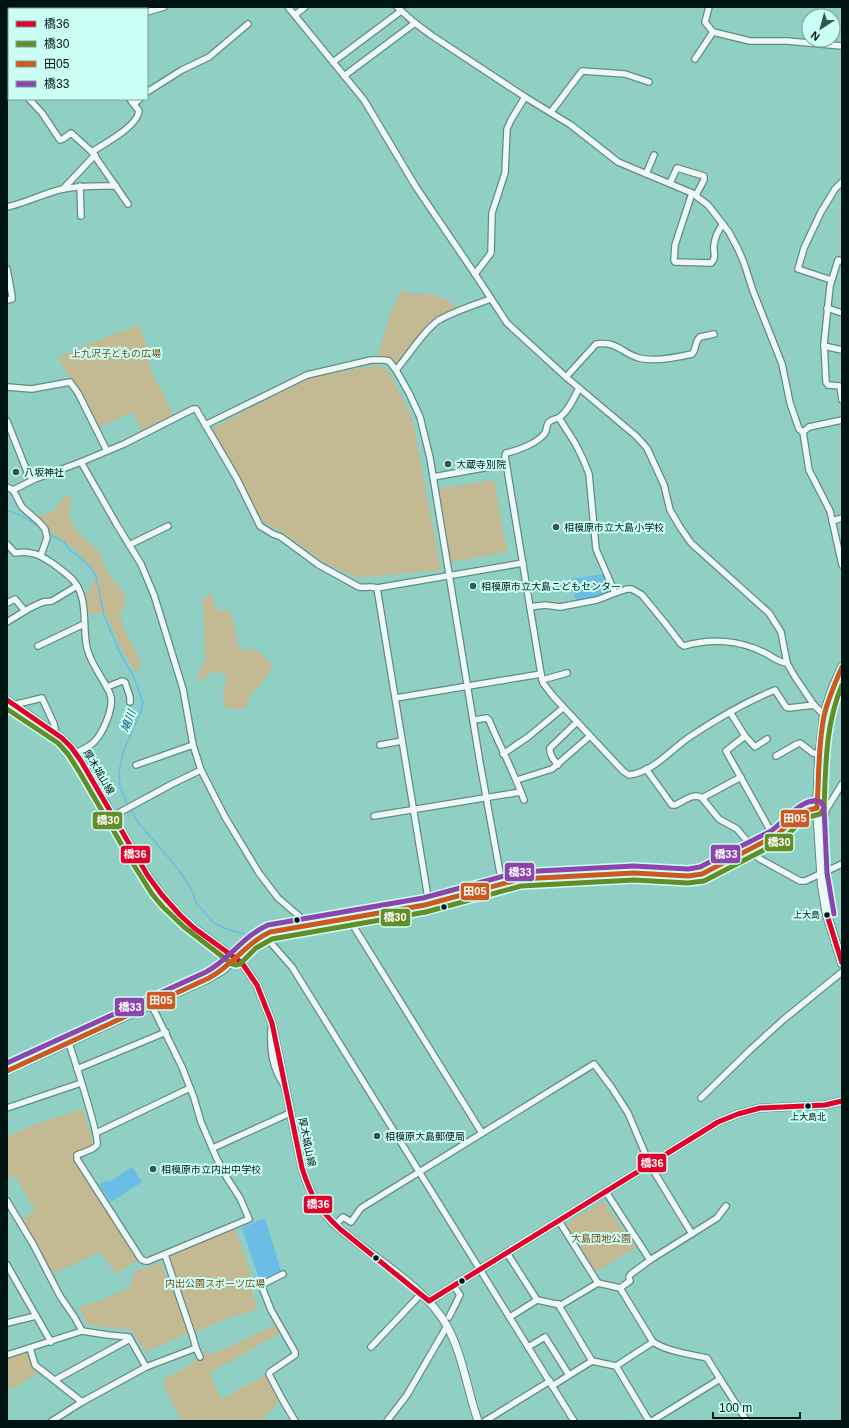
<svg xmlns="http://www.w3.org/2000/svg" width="849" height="1428" viewBox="0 0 849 1428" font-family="Helvetica,'Noto Sans JP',sans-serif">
  <rect width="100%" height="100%" fill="#90cfc4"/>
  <g fill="#c3ba94">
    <path d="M402,289L414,295L415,293C434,295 443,294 457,308L440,316L433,322L399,363C392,363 386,357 378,355L390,314Z"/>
    <path d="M139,325L151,358L148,360L157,384L161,389L174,417L142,433L133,412L98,428L58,357L111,335Z"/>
    <path d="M377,365L388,370L412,417L441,570L357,578L321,561L280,530L264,523L212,429L290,386L313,377Z"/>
    <path d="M494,480L507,552L450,562L437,489Z"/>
    <path d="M66,496H71L69,514L73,525L82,537L100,552L103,563L112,579L118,583L125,597V609L120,612L123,626L141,661L139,669L135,672L121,648L105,613L88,614L85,594L92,586L97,574C81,553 60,536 37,524L35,516C61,515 51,507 66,496Z"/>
    <path d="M211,593L216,610H229L235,627L237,641L240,648L245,651L253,649L259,652L274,667L250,696L247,706L243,710L224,707L223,686L227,677L223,673L211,672L203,681L197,678L205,660L204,620L202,600Z"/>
    <path d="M83,1109L94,1144L74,1154L75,1159L139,1259L116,1274L100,1252L52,1274L22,1220L35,1210L15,1176L7,1180V1137L33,1125Z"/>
    <path d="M602,1202L605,1203L635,1248L596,1272L566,1224Z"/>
    <path d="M235,1227L254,1285L251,1288L258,1309L226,1319L194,1333L167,1255Z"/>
    <path d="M161,1263L189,1333L145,1352L131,1330L88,1325L79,1307L102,1300L130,1287L135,1271Z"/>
    <path d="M275,1325L280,1333L210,1373L221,1399L266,1375L279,1401L262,1421H182L166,1390L163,1379L186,1368L207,1351L213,1354Z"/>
    <path d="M26,1351L29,1353L32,1366L39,1371L12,1390L7,1383V1358Z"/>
  </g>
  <g fill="#6bbde6">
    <path d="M604,574L611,590L610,591L597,598L577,601L575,598L571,579Z"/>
    <path d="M132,1167L142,1182L111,1202L99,1185L107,1180L109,1182Z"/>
    <path d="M265,1218L281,1271L280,1273L260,1282L242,1228Z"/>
  </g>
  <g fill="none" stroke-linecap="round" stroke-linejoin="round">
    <g stroke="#6bbde6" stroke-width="1.5">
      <path d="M7,510L24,517L42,529"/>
      <path d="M48,533L64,542L69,549L77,555L90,567L96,576L104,615L120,653L133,675L141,697L143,702L141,712L124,749L119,771L120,787L126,801L137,821L179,870L191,889L197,904L214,923L227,929L248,935"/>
    </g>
    <g stroke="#638b85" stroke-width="8">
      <g id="minor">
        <path d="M18,7L19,9"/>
        <path d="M66,7L67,9"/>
        <path d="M288,7L364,100L416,187L475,274L507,323L566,377L636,436L647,448L664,485L670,510L680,527L691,543L769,613L781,632L787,663L795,677L814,705L824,715"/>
        <path d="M397,7L415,23L431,35L525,97L571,125L618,162L692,193L708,205L729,232L738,249L744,263L753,291L782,364L790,403L799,429L803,432L809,470L830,511L842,565"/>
        <path d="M709,7L705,22L713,32L750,41H787L842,46"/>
        <path d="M95,9V7"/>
        <path d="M144,9V7"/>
        <path d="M147,12L164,7"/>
        <path d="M295,15L305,7"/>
        <path d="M695,59L713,32"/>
        <path d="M333,62L401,11"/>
        <path d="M344,76L415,23"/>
        <path d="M147,92L182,70L209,57L248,24"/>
        <path d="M7,97L9,96"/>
        <path d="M29,99L42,113L60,140L63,139L71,133L92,152L128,204"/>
        <path d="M134,104L140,99"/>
        <path d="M551,112L582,71L625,74L649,82"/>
        <path d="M92,152C105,143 137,127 139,111L130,99"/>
        <path d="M646,174L654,155"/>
        <path d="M670,183L677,168L704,176V180L696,195"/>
        <path d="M80,186L81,216"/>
        <path d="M63,189L95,155"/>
        <path d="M692,193L675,245L674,260L675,262L711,263C717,258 713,252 714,245C715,238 719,229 723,224"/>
        <path d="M7,207C26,203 44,193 63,189C81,185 99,186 116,186"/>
        <path d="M842,261L838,260L830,286L824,344L826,382L828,385L840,386L842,400"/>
        <path d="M7,269L12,296V299L7,300"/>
        <path d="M475,274L491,253L492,213L505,173L507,129L511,120L525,97"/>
        <path d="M831,280L798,269L804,248L821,212L835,189L842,182"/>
        <path d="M827,308L842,313"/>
        <path d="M824,346L842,350"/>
        <path d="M396,370C408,356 425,329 439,320C455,311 474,305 491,299"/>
        <path d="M566,377L596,344C618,341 621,353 639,358C653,362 679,357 692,354C697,349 694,342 700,337L714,334"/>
        <path d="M7,387L32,389L70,382L78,393L107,451"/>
        <path d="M559,418L575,443L583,459L589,474L596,549L615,593"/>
        <path d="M7,421L28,474L32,478H38L81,462L117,525L141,564L154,595L183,689L193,745L201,770L225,817L259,873L278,898L299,916L303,926"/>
        <path d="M205,425L307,375L371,360H384L389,361L396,370L409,393L420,417L430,458L480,763L502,884"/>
        <path d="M803,432L809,427L842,420"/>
        <path d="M81,462L124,444L193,409H196L237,479L260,526L273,534L281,537L319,565L359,587C365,588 371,586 377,588L429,904"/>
        <path d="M433,477L506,464"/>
        <path d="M7,487L13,490L35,479"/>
        <path d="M13,490L22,507L39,522L45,529L47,538L41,555"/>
        <path d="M832,521L842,518"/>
        <path d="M7,544L15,553C30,550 40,555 52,563C59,568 67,574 73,580C89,598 82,627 87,648C90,662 100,674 106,686C108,689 110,693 111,697C113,710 103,733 94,742C89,747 81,750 76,753"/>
        <path d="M129,545L168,526"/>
        <path d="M377,588L523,563"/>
        <path d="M7,603L15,599L25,611"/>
        <path d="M530,607L545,605L560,607L597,600L615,593L627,589H632L642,595L665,623L681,644L684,646C711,638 740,640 765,653C773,657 778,662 787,663"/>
        <path d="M7,622L30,608L43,602L52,601L77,586"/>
        <path d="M38,646L84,624"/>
        <path d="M541,674L543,683L553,696L623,771L629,775C654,772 671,749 691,736C718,718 745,702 775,690L786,707L789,708L814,705"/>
        <path d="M542,680L567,673"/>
        <path d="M107,687L122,681L125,682L130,697V702"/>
        <path d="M396,698L541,674L505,456L506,453C517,451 538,443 545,433C547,430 546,425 549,422C552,419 557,419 560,417C569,410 574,398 579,388"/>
        <path d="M13,705L42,698L54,724L56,734"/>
        <path d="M730,712L745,736L755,747L767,739"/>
        <path d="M474,720L487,718L489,720C500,747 514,772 524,800"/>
        <path d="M745,736L726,751L774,837"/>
        <path d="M380,745L402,741"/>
        <path d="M503,754L528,737L563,708"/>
        <path d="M776,756L797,744L800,743L813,753L820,754"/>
        <path d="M136,765L193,745"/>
        <path d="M558,765C554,760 549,755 550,748L577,722"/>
        <path d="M646,769L672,805H675C683,802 694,792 702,798L719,819L737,829L753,848"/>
        <path d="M517,780L552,769L590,736"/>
        <path d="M702,798L741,777"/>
        <path d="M113,816L172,784L201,770"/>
        <path d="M374,816L521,792"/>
        <path d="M818,834L822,829L826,810L842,784"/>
        <path d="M749,850L760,859L800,881H805L842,864"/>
        <path d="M349,919L482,1133"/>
        <path d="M263,934L292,967L574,1421"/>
        <path d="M271,1029C270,1050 272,1068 284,1085"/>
        <path d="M69,1043C73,1056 100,1136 97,1145C95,1149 82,1153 77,1155V1159L141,1259L145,1261H148L249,1219L240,1198L227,1178L216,1157L201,1122L194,1098L182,1067L152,1006"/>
        <path d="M77,1069L166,1032"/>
        <path d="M701,1098L750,1050L783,1020L842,972"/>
        <path d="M7,1108L81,1083"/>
        <path d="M96,1133L190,1088"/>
        <path d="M213,1148L290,1113"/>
        <path d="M606,1192L650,1260"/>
        <path d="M7,1201L33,1244L60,1296L75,1318L82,1331"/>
        <path d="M559,1221L598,1283L620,1288L653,1342C669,1352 689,1354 707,1358L720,1379L652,1421"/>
        <path d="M335,1225L343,1217L351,1222L361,1208L594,1064L612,1088L628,1113L650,1165L692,1234"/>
        <path d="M507,1253L537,1300"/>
        <path d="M165,1255L192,1334L196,1348L200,1357"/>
        <path d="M7,1265L51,1342"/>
        <path d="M283,1274L265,1283L262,1287L271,1310L295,1352V1355L270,1372L269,1374L281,1397L295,1421"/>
        <path d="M620,1288L630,1281L629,1277L631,1274L650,1260L717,1218L726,1206"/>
        <path d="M558,1304L592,1361"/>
        <path d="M449,1317L460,1295L454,1286"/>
        <path d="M510,1317L537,1300L561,1305L598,1283"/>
        <path d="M7,1323L36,1316"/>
        <path d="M371,1347L421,1294"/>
        <path d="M528,1347L545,1337L569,1375"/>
        <path d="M30,1348L35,1365L82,1402"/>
        <path d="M7,1355L82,1331L108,1335L129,1337L146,1367"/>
        <path d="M616,1366L649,1421"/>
        <path d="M720,1379L747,1421"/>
        <path d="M55,1380L130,1339"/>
        <path d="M552,1386L592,1361L616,1366L653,1342"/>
        <path d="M52,1421L82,1402L146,1367L196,1348"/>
        <path d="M387,1421L407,1395L447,1326"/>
        <path d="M485,1421L550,1381"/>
      </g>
    </g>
    <g stroke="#638b85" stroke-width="9">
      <g id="tertiary">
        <path d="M236,958C246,947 255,937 270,932L355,918L425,905L520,879L634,873L680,876L696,875L707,871L774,837L782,832L802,812L817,808"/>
        <path d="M429,1301L718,1122L738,1114L760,1108L825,1105L842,1101"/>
      </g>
    </g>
    <g stroke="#638b85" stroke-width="9">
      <g id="secondary">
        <path d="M7,700L62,738L71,747L81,761L148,876L162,895L180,915L194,928L242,963L257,985L272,1023L302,1168C308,1189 317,1206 332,1222C367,1255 424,1284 447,1326C463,1355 467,1390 478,1421"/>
        <path d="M7,1071L206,980L222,971L236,958"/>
      </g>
    </g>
    <g stroke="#638b85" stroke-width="10">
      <path id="primary" d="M842,667L832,690L824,715L819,759L817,808L822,886L827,915L842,963"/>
    </g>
    <use href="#minor" stroke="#eef8f6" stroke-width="5.5"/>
    <use href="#tertiary" stroke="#eef8f6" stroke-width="7"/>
    <use href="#secondary" stroke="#eef8f6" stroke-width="7"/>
    <use href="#primary" stroke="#eef8f6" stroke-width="8"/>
    <g stroke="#cbfff5" stroke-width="8">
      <g id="bus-1">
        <path d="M7,700L62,738L71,747L81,761L148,876L162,895L180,915L194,928L242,963L257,985L272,1023L302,1168C311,1196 318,1209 340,1229L429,1301L718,1122L738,1114L760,1108L825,1105L842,1101"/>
        <path d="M827,915L842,963"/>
      </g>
    </g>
    <g stroke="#cbfff5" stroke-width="8">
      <path id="bus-2" d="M7,709L58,743L68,754L80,773L130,859L152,894L162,906L184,927L232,964L236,965L240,964L256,948L272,939L426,912L521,886L634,880L688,883L704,881L781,841L805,818L820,814L824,808C826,765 825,726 842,685"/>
    </g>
    <g stroke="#cbfff5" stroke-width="8">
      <path id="bus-3" d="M7,1071L209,978C232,966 246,943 270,932L425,905L520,879L634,873L688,876L702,874L777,835L802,812L817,808C819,778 818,746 824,716C828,699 835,683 842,667"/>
    </g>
    <g stroke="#cbfff5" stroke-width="8">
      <path id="bus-4" d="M7,1063L206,972C229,960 243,936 268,925L423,898L519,872L634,866L688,869L700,867L771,831C784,822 803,795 821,802L824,807L827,873L834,914"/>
    </g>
    <use href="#bus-1" stroke="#e4002b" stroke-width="5"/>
    <use href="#bus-2" stroke="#648d27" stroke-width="5"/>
    <use href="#bus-3" stroke="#ce5920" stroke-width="5"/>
    <use href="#bus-4" stroke="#8e44ad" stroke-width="5"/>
  </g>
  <g fill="#325650" stroke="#cbfff5" stroke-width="1.5">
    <circle cx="448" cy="464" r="4"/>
    <circle cx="16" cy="472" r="4"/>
    <circle cx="556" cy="527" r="4"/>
    <circle cx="473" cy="586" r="4"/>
    <circle cx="377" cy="1136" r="4"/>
    <circle cx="153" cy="1169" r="4"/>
  </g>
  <g fill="#001512" stroke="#cbfff5" stroke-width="1.5">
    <circle cx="444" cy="907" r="3.5"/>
    <circle cx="827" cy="915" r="3.5"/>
    <circle cx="297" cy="920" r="3.5"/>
    <circle cx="808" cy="1106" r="3.5"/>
    <circle cx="376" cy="1258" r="3.5"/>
    <circle cx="462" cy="1281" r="3.5"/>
  </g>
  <g text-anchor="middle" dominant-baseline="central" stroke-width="4" stroke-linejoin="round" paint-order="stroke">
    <g font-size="9" fill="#001512" stroke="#cbfff5" text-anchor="end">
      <text x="820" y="915">上大島</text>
      <text x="808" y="1117" text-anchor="middle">上大島北</text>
    </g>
    <g font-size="10" fill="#794711" stroke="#cbfff5">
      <text x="116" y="353">上九沢子どもの広場</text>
      <text x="601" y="1238">大島団地公園</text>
      <text x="215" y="1283">内出公園スポーツ広場</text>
    </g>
    <g font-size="10" fill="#001512" stroke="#cbfff5" text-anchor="start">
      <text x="456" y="464">大蔵寺別院</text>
      <text x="24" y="472">八坂神社</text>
      <text x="564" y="527">相模原市立大島小学校</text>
      <text x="481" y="586">相模原市立大島こどもセンター</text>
      <text x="385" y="1136">相模原大島郵便局</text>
      <text x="161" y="1169">相模原市立内出中学校</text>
    </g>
    <g font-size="10" fill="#001512" stroke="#cbfff5">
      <text transform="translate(99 772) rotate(59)">厚木城山線</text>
      <text transform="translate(307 1142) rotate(78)">厚木城山線</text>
    </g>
    <g font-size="11" font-style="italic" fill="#024d76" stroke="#cbfff5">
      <text transform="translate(128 721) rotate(-70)">鳩川</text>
    </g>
  </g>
  <g stroke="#cbfff5" stroke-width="1.5">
    <rect x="780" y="809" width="30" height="19" rx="4" fill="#ce5920"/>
    <rect x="92" y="811" width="31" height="19" rx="4" fill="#648d27"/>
    <rect x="764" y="833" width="30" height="19" rx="4" fill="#648d27"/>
    <rect x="710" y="844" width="31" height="20" rx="4" fill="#8e44ad"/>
    <rect x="120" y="845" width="31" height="19" rx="4" fill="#e4002b"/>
    <rect x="504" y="862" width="31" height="20" rx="4" fill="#8e44ad"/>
    <rect x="460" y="882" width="30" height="19" rx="4" fill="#ce5920"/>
    <rect x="380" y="908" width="31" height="19" rx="4" fill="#648d27"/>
    <rect x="146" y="991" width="30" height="19" rx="4" fill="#ce5920"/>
    <rect x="114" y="997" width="31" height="20" rx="4" fill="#8e44ad"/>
    <rect x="637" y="1153" width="30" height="20" rx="4" fill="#e4002b"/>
    <rect x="303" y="1195" width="30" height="19" rx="4" fill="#e4002b"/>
  </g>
  <g font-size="11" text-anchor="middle" font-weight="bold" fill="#fff">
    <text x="795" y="822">田05</text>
    <text x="108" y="824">橋30</text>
    <text x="779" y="846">橋30</text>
    <text x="726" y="858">橋33</text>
    <text x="135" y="858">橋36</text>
    <text x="520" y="876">橋33</text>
    <text x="475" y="895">田05</text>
    <text x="395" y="921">橋30</text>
    <text x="161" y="1004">田05</text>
    <text x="130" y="1011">橋33</text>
    <text x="652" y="1167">橋36</text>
    <text x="318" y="1208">橋36</text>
  </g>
  <rect width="849" height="1428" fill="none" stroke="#001512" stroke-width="16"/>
  <rect x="8" y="8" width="140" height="92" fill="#cbfff5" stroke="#7aa19a"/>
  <rect x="16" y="21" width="20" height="6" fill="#e4002b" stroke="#7aa19a"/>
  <text x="44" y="28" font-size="12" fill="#001512">橋36</text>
  <rect x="16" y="41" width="20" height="6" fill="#648d27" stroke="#7aa19a"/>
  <text x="44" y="48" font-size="12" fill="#001512">橋30</text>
  <rect x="16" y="61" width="20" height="6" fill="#ce5920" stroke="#7aa19a"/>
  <text x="44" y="68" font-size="12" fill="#001512">田05</text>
  <rect x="16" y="81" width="20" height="6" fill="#8e44ad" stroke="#7aa19a"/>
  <text x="44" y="88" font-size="12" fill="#001512">橋33</text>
  <g transform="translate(821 28) rotate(216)"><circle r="19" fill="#cbfff5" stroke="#7aa19a"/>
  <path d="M0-3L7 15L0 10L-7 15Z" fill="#325650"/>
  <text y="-6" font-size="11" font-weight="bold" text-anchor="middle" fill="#001512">N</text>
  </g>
  <path d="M713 1412v6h87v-6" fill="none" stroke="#001512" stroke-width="2"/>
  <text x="719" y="1412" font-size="12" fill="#001512" stroke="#cbfff5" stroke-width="3" paint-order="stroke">100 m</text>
</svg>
